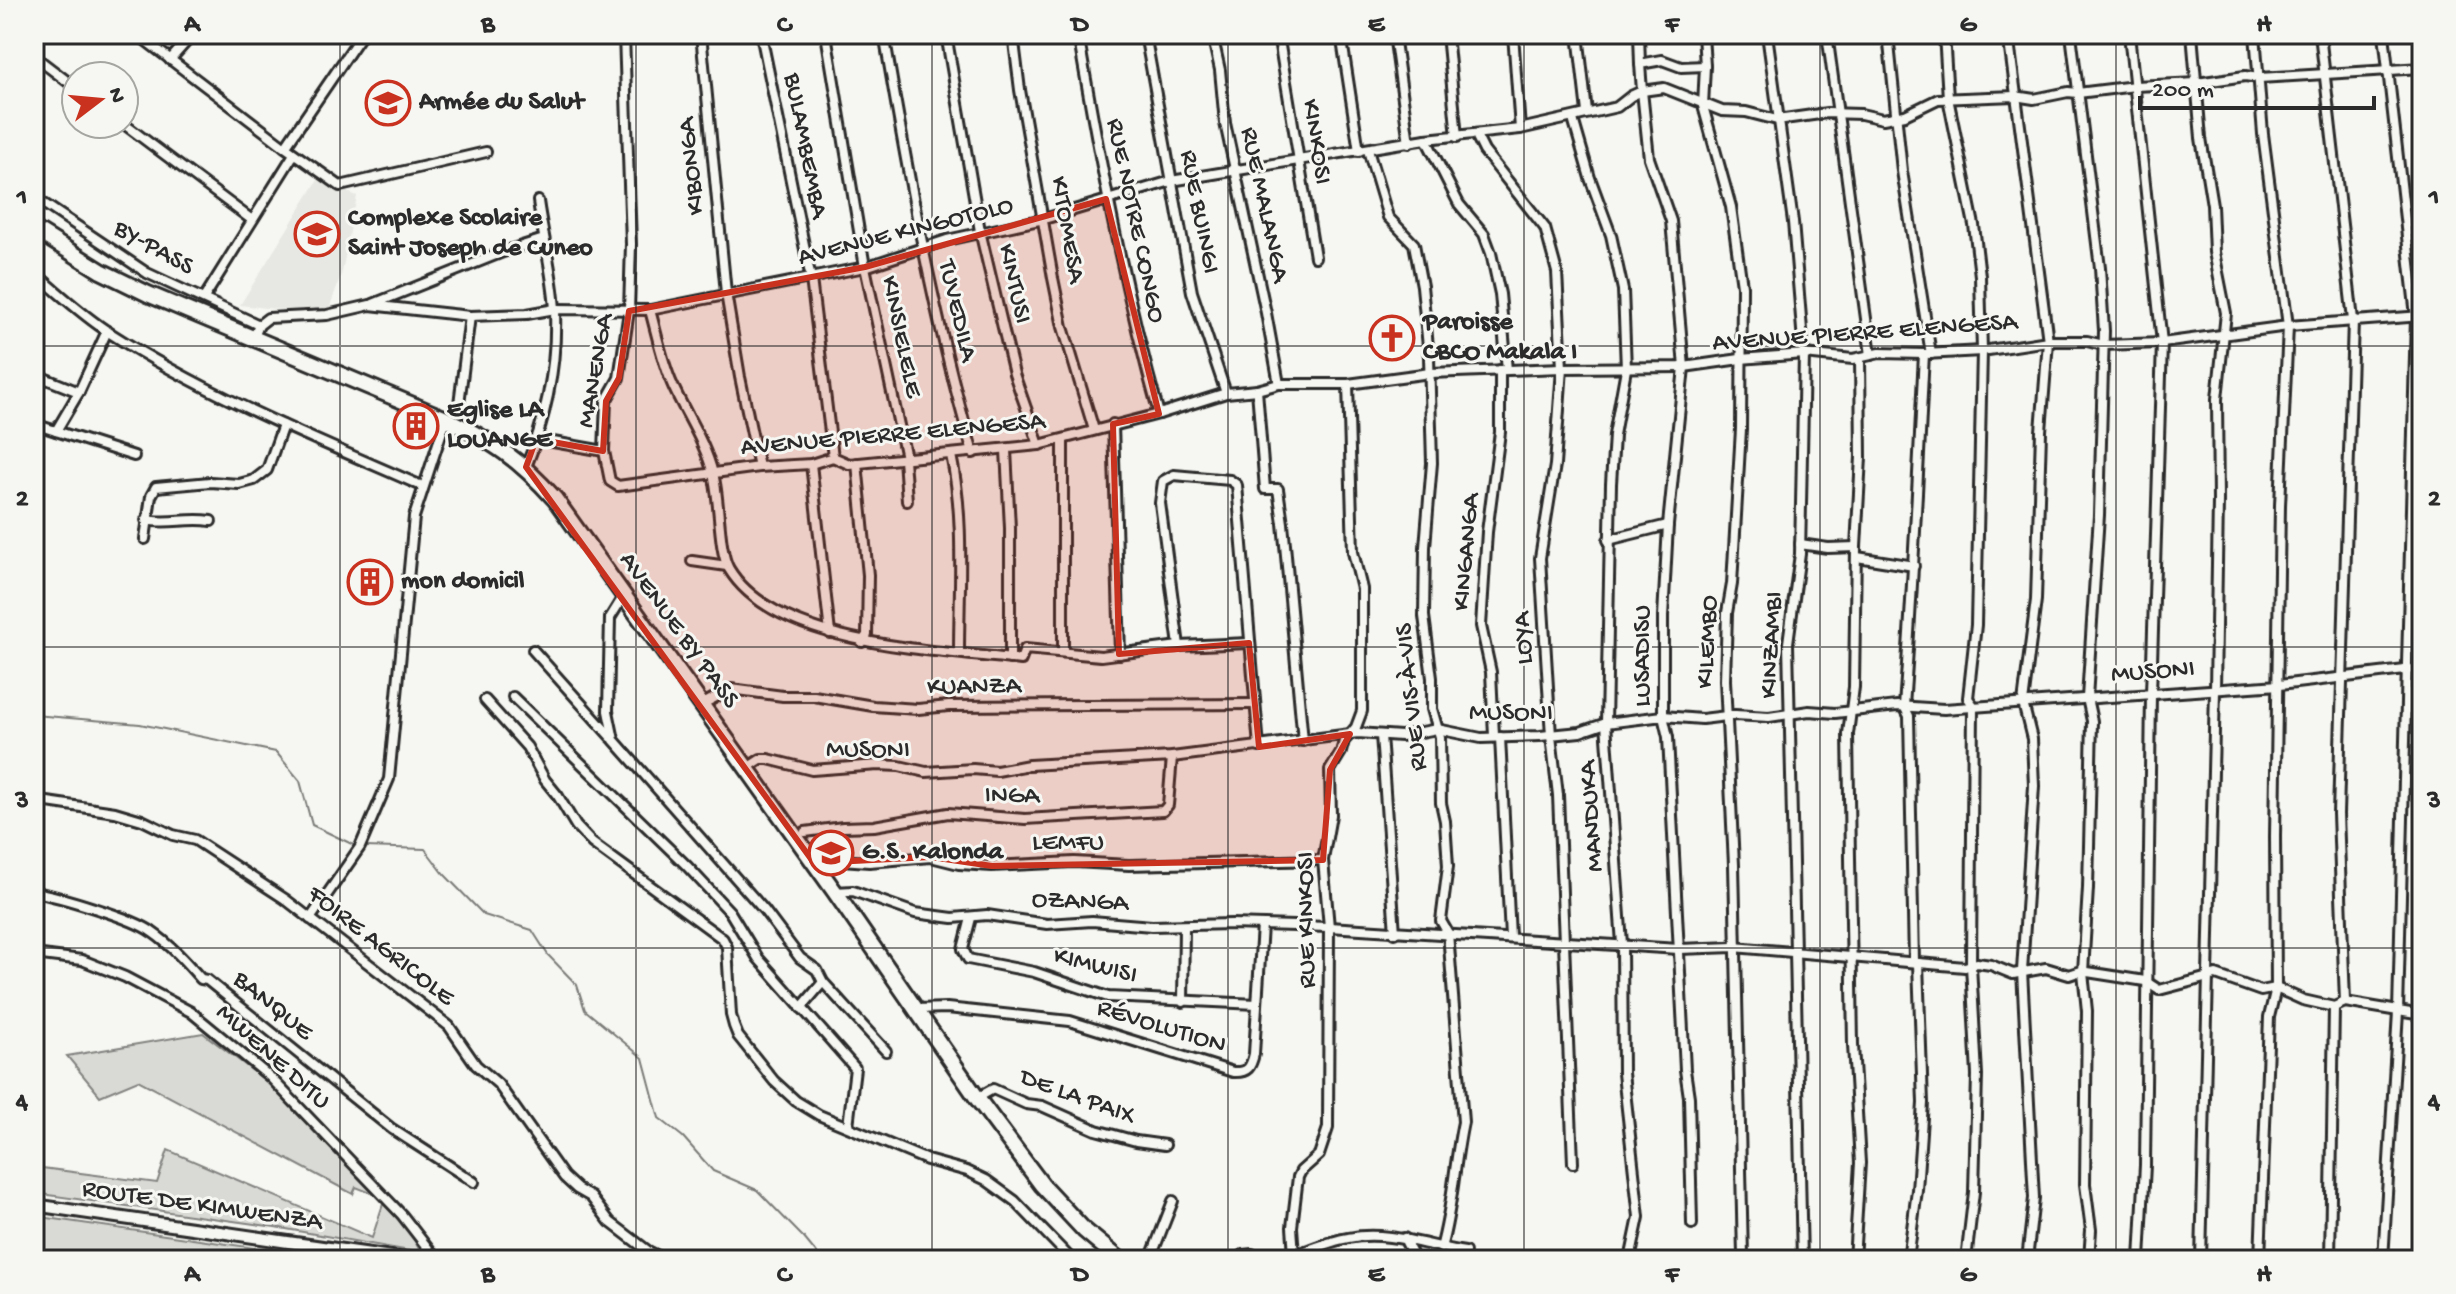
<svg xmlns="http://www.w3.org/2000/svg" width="2456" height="1294" viewBox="0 0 2456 1294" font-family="'Gochi Hand',sans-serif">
  <rect width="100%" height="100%" fill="#f6f6f2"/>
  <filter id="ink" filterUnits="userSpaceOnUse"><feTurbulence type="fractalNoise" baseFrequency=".0125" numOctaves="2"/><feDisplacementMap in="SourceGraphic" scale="16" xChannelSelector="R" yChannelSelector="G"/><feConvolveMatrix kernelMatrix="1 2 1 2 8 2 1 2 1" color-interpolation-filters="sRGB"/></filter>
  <g filter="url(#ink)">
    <path fill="#e7e7e3" d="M318,180L357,196L342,272L327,315L240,305Z"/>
    <g fill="#d9d9d5" stroke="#828280" stroke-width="2">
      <path d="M203,1033L270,1084L404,1220L421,1253L275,1227L34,1193V1167L157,1183L168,1150L372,1238L384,1201L379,1196L356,1187L353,1194L138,1080L100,1096L67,1056Z"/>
      <path d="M34,1216L337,1260H34Z"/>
    </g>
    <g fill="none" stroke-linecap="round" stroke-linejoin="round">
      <g stroke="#7a7a78" stroke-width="2">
        <path d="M34,715L140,724L276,752L300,781L312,825L356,846"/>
        <path d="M365,847L425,849L444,874L484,915L532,930L548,955L577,985L585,1010L643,1058L659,1118L683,1137L713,1171L757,1190L804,1238L822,1260"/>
      </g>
      <g stroke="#2b2b2b" stroke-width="14">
        <g id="minor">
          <path d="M137,34L285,147L340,186L486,152"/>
          <path d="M624,34L631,244L629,311L619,378L606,401L604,451L610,481L618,486L759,467L811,464L833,457L849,464L1039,445L1159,414L1226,393L1257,390L1279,384H1348L1430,373L1562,368L1684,367L1740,359L1804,354L1853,359L1880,353L1924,354L1982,351L2048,341H2087L2103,345L2162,343L2288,326L2422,316"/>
          <path d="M701,34L726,293L740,377L759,467"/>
          <path d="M761,34L811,279L833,457"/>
          <path d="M826,34L865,267L906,458"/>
          <path d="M884,34C908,175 933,315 973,453"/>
          <path d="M946,34L980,231L1014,374L1039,445"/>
          <path d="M1013,34L1020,90L1053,278L1063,327L1094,430"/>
          <path d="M1078,34C1100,162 1124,289 1159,414"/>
          <path d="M1145,34L1192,292L1226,393"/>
          <path d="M1212,34L1220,70L1225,123L1266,313L1279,384"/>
          <path d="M1278,34L1315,257"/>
          <path d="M1341,34L1359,151"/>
          <path d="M1394,34L1409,143"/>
          <path d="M1447,34L1457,137"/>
          <path d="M1513,34L1520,129"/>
          <path d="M1578,34L1587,112"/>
          <path d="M1639,34L1640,64"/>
          <path d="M1703,34L1705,66L1703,106L1731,207L1742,286L1741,429L1732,584L1727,613L1725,680L1734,865L1743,1256"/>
          <path d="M1767,34L1793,222L1804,354L1800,554L1788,643L1802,1260"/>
          <path d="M1827,34L1871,355"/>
          <path d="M1888,34L1902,171L1931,354"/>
          <path d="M1944,34L1948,98L1974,225L1980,276L1982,351L1976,625L1968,698L1973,705L1971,965L1977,1075L1974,1192L1966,1260"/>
          <path d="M2008,34L2048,341L2041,431L2036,600L2023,703L2032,739L2034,786L2022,971L2034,1198L2027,1260"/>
          <path d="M2071,34L2100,268L2104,331L2099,515L2087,698L2092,721L2088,888L2083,972L2087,1011L2085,1184L2091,1230L2089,1260"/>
          <path d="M2129,34L2162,343L2151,694L2145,1165L2140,1260"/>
          <path d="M2192,34L2201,138L2212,205L2214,252L2226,313L2217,399L2218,501L2215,690L2201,1260"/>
          <path d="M2255,34L2263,134L2288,326L2280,505L2275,836L2276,988L2269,1017L2260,1260"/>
          <path d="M2320,34L2353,320L2338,814L2345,1002"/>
          <path d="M34,56L76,88"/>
          <path d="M170,60L193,34"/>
          <path d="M1573,119L1590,178L1611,235L1623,290L1626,369L1614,435L1611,484L1606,723L1622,944L1623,1073L1639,1217L1630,1260"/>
          <path d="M124,124L252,220"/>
          <path d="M1476,135L1484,151L1545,228L1557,272L1562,368L1555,465L1540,558L1551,736L1558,795L1573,1163"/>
          <path d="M1426,139L1459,204L1484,234L1491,253L1500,294L1507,370"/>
          <path d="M285,147L362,34"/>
          <path d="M1368,150L1388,217L1414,244L1422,286L1429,357L1432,463L1425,547L1424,616L1432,678V709L1440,737L1441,803L1445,821L1448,866L1441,921L1448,933L1463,1122C1454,1164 1453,1206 1441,1248"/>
          <path d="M34,197L147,273L259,325"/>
          <path d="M34,272C59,293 83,316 110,333C208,396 317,440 422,486"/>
          <path d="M204,298L294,154"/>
          <path d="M373,304L503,252L544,239"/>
          <path d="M650,310C657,335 662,362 673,386C686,415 705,442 713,474C720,497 718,551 729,569C776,647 939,650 1021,660L1025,649L1101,656L1179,646L1249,643"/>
          <path d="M254,337L259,325L268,318L327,315L370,305L470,316L527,314L555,309L650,310L865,267L947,240L1044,219L1171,181L1426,139L1520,129L1617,107L1631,96L1642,91L1640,64L1662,60L1681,67L1705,66"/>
          <path d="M39,376L79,392"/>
          <path d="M1257,390L1265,489H1278L1283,523L1303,741"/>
          <path d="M459,404L470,316"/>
          <path d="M34,424L134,456"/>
          <path d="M1113,424L1120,654"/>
          <path d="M56,431L79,392L107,331"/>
          <path d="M536,439L604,451"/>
          <path d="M1063,440V652"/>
          <path d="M1006,450L1010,528V659"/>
          <path d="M951,455C965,519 959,586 959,652"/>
          <path d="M904,459L907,501"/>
          <path d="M857,463L868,575L867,635L862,642"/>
          <path d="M811,464L830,633"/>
          <path d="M526,467C546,418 557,364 555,310C553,274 543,237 538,201"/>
          <path d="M146,520C168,525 188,517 211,521"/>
          <path d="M145,539L151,496L156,487L210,482L239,484L254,480L267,470L283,425"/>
          <path d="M1608,540L1668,525"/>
          <path d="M1800,544L1828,548L1856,547"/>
          <path d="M1857,557L1914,566"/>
          <path d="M692,561L727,566"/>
          <path d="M623,597L610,618L608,711L614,740L764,910L800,958L817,970L823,982L886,1051"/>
          <path d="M1179,646L1160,503L1163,481L1174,475L1230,480L1237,485L1259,747"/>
          <path d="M533,650L611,737"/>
          <path d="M513,697L687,866L730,912L758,958L855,1068L848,1126"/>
          <path d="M485,700L527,747L545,780L558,796L576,826L592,843L723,939L727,947L731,1015L734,1026L738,1036L774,1081L796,1101L819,1115L927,1160L967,1171L986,1180L1015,1201L1072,1260"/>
          <path d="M701,705L731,689L783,696H814L873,706L918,709L949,706L1254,704"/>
          <path d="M1381,735L1395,933"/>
          <path d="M1494,736L1491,672L1481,626L1487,532L1500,432V370"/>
          <path d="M1500,737L1510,937"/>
          <path d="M747,768L761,759H768L812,770L878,765L899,766L926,772L973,769L997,771L1029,765L1172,757L1358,733L1401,736L1437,729L1481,738L1540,736L1580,732L1606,723L1663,716L1702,719L1735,715L1769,717L1809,711L1835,713L1897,706L1944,709L2279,685L2422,668"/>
          <path d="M34,800L115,812L142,820L173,835L195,840L285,899L449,1026L476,1065L498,1084L564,1177L577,1189L591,1197L610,1222L648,1251L666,1260"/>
          <path d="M805,832L843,827L874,826L948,813L1025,819L1163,811L1168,805L1172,757"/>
          <path d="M814,863L827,859L869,862L931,857L959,864L992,866L1074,862L1129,865L1323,860"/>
          <path d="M34,892C58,896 133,918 152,932C171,945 186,962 201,979L207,980L392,1129L474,1182"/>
          <path d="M835,892L853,891L915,913L953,918L987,915L1047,924L1092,921L1152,926L1231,924L1329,927L1679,949L1734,947L1965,967L1977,963L1991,965L2013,974L2046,968L2069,975L2081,971L2145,981L2159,990L2216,975L2261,991L2276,988L2303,1000L2334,1007L2345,1002L2422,1015"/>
          <path d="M971,918L963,949L968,959L1034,972L1108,997L1257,1004"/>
          <path d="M310,919L360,847L389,779L414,517L446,419"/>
          <path d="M34,954L82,960L125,977L191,1012L270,1077L402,1215L437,1260"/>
          <path d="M1914,962L1909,716L1904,706C1913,589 1918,472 1924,354"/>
          <path d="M1183,1002L1184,927"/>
          <path d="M801,1008L823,982"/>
          <path d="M917,1009L947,1008L1070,1021L1233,1072C1248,1073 1251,1067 1254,1054L1262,925"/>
          <path d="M977,1098L993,1089L1026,1104L1042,1106L1096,1130L1136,1141L1165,1145"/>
          <path d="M1692,1224L1689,1097L1685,1070L1668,737L1663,716V617L1668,525L1684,367L1671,221L1649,158L1642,91L1664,88L1722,111L1746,112L1777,120L1827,113L1861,114L1883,119L1905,115L1938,99L2015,96L2034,99L2068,92L2078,93L2135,86L2197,83L2245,76L2259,78L2422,68"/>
          <path d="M1404,1238L1415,1260"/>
          <path d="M1243,1255L1252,1254L1257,1260"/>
          <path d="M1294,1255L1292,1227L1298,1177L1301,1171L1319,1155L1328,1128L1329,927L1323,860L1331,815L1330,770L1341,752L1344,741L1356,727L1362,711V589L1353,552L1348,384"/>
          <path d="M1293,1259L1294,1255C1312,1249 1330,1241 1348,1238C1388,1230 1426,1246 1465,1252"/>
          <path d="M1150,1260L1173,1201"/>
          <path d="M1854,1260L1860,1163L1853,1045L1848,734L1854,687L1856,547L1861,457L1860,358"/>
          <path d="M1908,1260L1917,1190L1923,1103L1918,963"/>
          <path d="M2330,1260L2334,1007"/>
          <path d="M2383,1260L2398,1012L2416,316L2384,34"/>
        </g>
      </g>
      <g stroke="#2b2b2b" stroke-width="16">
        <path id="tertiary" d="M34,1205L412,1260"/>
      </g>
      <g stroke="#2b2b2b" stroke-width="20">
        <path id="trunk" d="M34,229L101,271L148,294L446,419C494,442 519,459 555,499L835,892L977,1098L1042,1185L1084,1230L1120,1260"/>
      </g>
      <use href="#minor" stroke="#f6f6f2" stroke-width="8"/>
      <use href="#tertiary" stroke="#f6f6f2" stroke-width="10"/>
      <use href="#trunk" stroke="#f6f6f2" stroke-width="14"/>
    </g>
  </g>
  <path fill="#c8321e" fill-opacity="0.2" stroke="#c8321e" stroke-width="6" stroke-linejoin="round" d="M1106,199L1159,414L1113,424L1119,654L1249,643L1259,747L1350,734L1330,770L1323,860L992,866L931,857L814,863L526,467L536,439L603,451L606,401L619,378L629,311L865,267Z"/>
  <path fill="none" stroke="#2b2b2b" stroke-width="2" stroke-opacity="0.55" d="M340,34V1260M636,34V1260M932,34V1260M1228,34V1260M1524,34V1260M1820,34V1260M2116,34V1260M34,346H2422M34,647H2422M34,948H2422"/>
  <defs>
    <g id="school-ring" transform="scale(2.3)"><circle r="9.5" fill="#f6f6f2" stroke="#c8321e" stroke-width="1.5"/><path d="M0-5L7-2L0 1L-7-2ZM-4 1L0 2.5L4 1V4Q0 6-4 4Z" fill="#c8321e"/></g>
    <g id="church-ring" transform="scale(2.3)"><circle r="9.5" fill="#f6f6f2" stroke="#c8321e" stroke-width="1.5"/><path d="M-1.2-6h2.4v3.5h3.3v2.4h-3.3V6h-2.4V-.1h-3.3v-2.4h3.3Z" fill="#c8321e"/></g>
    <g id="building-ring" transform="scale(2.3)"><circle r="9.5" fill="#f6f6f2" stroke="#c8321e" stroke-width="1.5"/><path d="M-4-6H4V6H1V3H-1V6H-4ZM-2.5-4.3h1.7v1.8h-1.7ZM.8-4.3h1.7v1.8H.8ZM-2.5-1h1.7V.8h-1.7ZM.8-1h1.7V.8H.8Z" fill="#c8321e"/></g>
  </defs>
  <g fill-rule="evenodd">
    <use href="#school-ring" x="388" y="103"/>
    <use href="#school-ring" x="317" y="234"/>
    <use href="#church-ring" x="1392" y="338"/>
    <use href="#building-ring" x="416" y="426"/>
    <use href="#building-ring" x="370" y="582"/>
    <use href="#school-ring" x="831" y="853"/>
  </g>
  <g text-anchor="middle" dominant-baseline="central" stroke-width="6" stroke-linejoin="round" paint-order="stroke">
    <g font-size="26" font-weight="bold" fill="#2b2b2b" stroke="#f6f6f2" text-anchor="start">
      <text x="419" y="103">Armée du Salut</text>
      <text x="348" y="219">Complexe Scolaire<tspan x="348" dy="30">Saint Joseph de Cuneo</tspan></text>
      <text x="1423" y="323">Paroisse<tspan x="1423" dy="30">CBCO Makala I</tspan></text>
      <text x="447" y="411">Eglise LA<tspan x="447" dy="30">LOUANGE</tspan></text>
      <text x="401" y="582">mon domicil</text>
      <text x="862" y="853">G.S. Kalonda</text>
    </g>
    <g font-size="26" fill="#2b2b2b" stroke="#f6f6f2">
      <text transform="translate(1315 142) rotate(81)">KINKOSI</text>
      <text transform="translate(804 146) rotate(79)">BULAMBEMBA</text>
      <text transform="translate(693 166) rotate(-96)">KIBONGA</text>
      <text transform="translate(1263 205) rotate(78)">RUE MALANGA</text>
      <text transform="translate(1198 212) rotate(79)">RUE BUINGI</text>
      <text transform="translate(1134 221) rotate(78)">RUE NOTRE CONGO</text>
      <text transform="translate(1066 230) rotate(80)">KITOMESA</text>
      <text transform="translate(906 233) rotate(-14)">AVENUE KINGOTOLO</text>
      <text transform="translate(153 249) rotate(29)">BY-PASS</text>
      <text transform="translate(1013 284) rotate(77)">KINTUSI</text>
      <text transform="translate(956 311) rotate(77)">TUVEDILA</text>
      <text transform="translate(1865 334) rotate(-4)">AVENUE PIERRE ELENGESA</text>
      <text transform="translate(900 337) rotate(78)">KINSIELELE</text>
      <text transform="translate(597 371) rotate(-80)">MANENGA</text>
      <text transform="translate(893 436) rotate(-5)">AVENUE PIERRE ELENGESA</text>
      <text transform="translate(1468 552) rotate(-85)">KINGANGA</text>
      <text transform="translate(678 631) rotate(54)">AVENUE BY PASS</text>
      <text transform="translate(1525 638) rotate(-94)">LOYA</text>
      <text transform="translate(1709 642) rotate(-87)">KILEMBO</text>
      <text transform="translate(1773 645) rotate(-87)">KINZAMBI</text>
      <text transform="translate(1644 656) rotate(-90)">LUSADISU</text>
      <text transform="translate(2153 673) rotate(-4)">MUSONI</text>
      <text transform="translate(974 688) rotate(-1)">KUANZA</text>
      <text transform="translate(1413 697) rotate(-96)">RUE VIS-À-VIS</text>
      <text x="1511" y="714">MUSONI</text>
      <text x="868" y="751">MUSONI</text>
      <text transform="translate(1012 797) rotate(1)">INGA</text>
      <text transform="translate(1593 816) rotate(-94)">MANDUKA</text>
      <text x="1068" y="844">LEMFU</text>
      <text transform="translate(1080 903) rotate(2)">OZANGA</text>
      <text transform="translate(1308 920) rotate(-91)">RUE KINKOSI</text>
      <text transform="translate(380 947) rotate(38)">FOIRE AGRICOLE</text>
      <text transform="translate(1095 967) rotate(14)">KIMWISI</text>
      <text transform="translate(272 1007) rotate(39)">BANQUE</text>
      <text transform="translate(1161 1028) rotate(17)">RÉVOLUTION</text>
      <text transform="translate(272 1058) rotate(42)">MWENE DITU</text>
      <text transform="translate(1077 1098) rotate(20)">DE LA PAIX</text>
      <text transform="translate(202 1207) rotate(8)">ROUTE DE KIMWENZA</text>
    </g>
  </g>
  <rect width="2456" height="1294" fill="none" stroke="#f6f6f2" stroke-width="88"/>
  <g transform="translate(100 100) rotate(74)"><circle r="38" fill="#f6f6f2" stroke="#a5a5a2" stroke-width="2"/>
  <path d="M0-6L14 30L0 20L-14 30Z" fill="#c8321e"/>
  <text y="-12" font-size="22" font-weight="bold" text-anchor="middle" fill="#2b2b2b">N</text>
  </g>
  <path d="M2140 96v12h234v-12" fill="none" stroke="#2b2b2b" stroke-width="4"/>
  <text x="2152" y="96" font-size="24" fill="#2b2b2b" stroke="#f6f6f2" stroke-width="6" paint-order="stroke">200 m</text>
  <rect x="44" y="44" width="2368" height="1206" fill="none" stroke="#2b2b2b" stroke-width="3"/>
  <g font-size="26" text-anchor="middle" font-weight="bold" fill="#2b2b2b">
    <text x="192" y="31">A</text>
    <text x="488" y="31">B</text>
    <text x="784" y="31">C</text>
    <text x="1080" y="31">D</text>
    <text x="1376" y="31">E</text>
    <text x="1672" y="31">F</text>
    <text x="1968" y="31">G</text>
    <text x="2264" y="31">H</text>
    <text x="22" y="204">1</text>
    <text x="2434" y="204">1</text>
    <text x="22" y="505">2</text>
    <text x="2434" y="505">2</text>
    <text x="22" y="807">3</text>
    <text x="2434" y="807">3</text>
    <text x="22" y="1108">4</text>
    <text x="2434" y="1108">4</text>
    <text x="192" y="1281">A</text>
    <text x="488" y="1281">B</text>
    <text x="784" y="1281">C</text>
    <text x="1080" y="1281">D</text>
    <text x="1376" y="1281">E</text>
    <text x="1672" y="1281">F</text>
    <text x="1968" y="1281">G</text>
    <text x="2264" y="1281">H</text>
  </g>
</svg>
